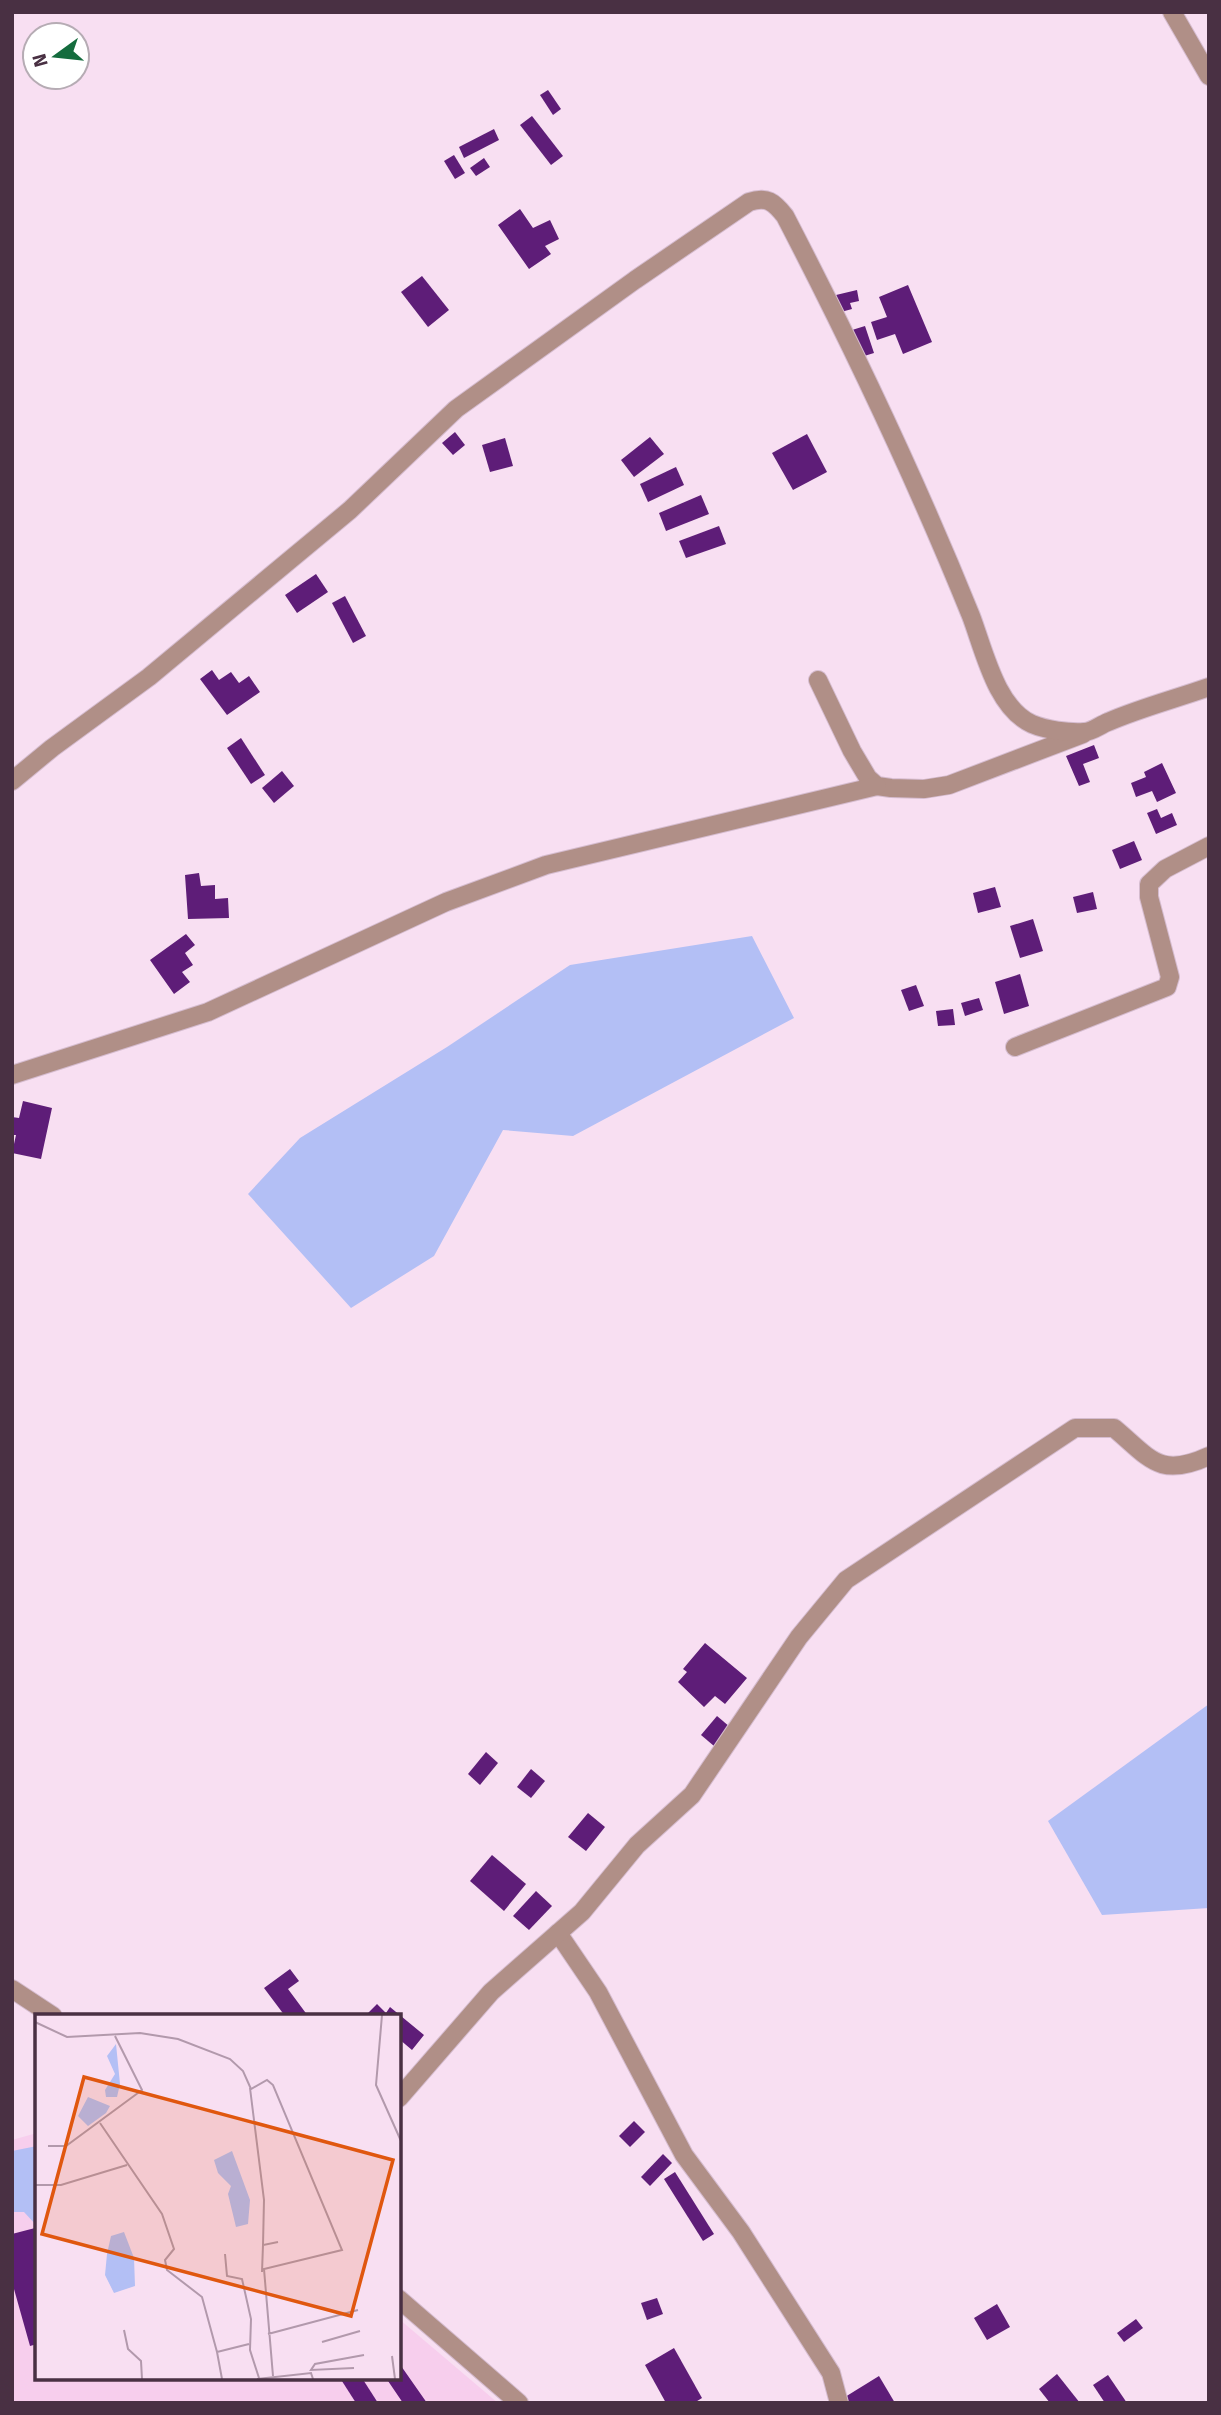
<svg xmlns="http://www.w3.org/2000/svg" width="1221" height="2415" viewBox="0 0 1221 2415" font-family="'Fira Sans',sans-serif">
  <rect width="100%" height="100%" fill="#f8dff2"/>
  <path fill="#f7ceed" d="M37,2133V2378H399V2319L498,2403H12V2140Z"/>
  <g fill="#b3bff5">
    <path d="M752,936L794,1018L573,1136L503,1130L434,1256L351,1308L248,1194L300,1138L447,1047L570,965Z"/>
    <path d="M1209,1704V1908L1102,1915L1048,1821Z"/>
    <path d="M37,2146V2226L24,2212H12V2151Z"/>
  </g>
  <g fill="#5e1d78">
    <path d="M548,90L561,109L553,115L540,95Z"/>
    <path d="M532,116L563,156L551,165L520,125Z"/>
    <path d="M494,129L499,140L464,158L459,147Z"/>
    <path d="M454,155L465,173L455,179L444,161Z"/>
    <path d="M484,158L490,167L476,176L470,168Z"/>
    <path d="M520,209L533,228L550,220L559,239L545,246L551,254L529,269L498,225Z"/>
    <path d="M422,276L449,310L428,327L401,292Z"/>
    <path d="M908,285L932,342L903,354L895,334L877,340L871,322L887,317L879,297Z"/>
    <path d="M857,290L859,301L850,303L852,309L841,312L836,295Z"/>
    <path d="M865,326L874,353L861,357L852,330Z"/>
    <path d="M455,432L465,445L453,455L442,443Z"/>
    <path d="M807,434L827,472L793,490L772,453Z"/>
    <path d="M650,437L664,454L634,477L621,460Z"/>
    <path d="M505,438L513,466L490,472L482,445Z"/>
    <path d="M676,467L684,485L648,502L640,484Z"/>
    <path d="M701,495L709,514L666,531L659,513Z"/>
    <path d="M719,526L726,544L686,558L679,541Z"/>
    <path d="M316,574L328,592L297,613L285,595Z"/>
    <path d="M345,596L366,636L353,643L332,603Z"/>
    <path d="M212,670L219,680L231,672L239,683L249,676L260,692L227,715L200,679Z"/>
    <path d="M241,738L265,775L251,784L227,748Z"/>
    <path d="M1094,745L1099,758L1083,764L1090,782L1079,786L1066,756Z"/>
    <path d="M1162,763L1176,793L1157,802L1152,791L1136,797L1131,783L1146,777L1144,772Z"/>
    <path d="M282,771L294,786L274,803L262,788Z"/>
    <path d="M1157,809L1161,818L1172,813L1177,825L1156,834L1147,813Z"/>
    <path d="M1134,841L1142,860L1120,869L1112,850Z"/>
    <path d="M199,873L201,886L215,885V899L228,898L229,918L188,919L185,875Z"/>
    <path d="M995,887L1001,907L978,913L973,893Z"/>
    <path d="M1093,892L1097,909L1077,913L1073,897Z"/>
    <path d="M1033,919L1043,951L1020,958L1010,926Z"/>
    <path d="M186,934L195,945L185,953L193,965L182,972L190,982L174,994L150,960Z"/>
    <path d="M1020,974L1029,1006L1004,1014L995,982Z"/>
    <path d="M916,985L924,1006L909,1011L901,990Z"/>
    <path d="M979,998L983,1010L965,1016L961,1003Z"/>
    <path d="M953,1009L955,1025L938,1026L936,1011Z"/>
    <path d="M23,1101L52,1108L41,1159L12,1153L16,1135H12V1117L19,1118Z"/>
    <path d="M705,1643L747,1678L725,1704L715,1696L704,1707L678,1682L687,1672L683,1669Z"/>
    <path d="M717,1716L730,1727L714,1746L701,1735Z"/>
    <path d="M486,1752L498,1763L480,1785L468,1774Z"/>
    <path d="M531,1769L545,1781L531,1798L517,1787Z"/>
    <path d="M588,1813L605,1827L586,1851L568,1837Z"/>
    <path d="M492,1855L526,1884L504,1911L470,1881Z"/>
    <path d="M536,1891L552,1906L529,1930L513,1916Z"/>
    <path d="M290,1969L299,1981L288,1989L308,2016H285L264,1988Z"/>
    <path d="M377,2004L386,2013L390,2007L424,2035L412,2050L399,2039V2016H365Z"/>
    <path d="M634,2121L645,2132L630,2147L619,2136Z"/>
    <path d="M663,2154L672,2163L650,2186L641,2177Z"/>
    <path d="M675,2172L714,2234L703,2241L664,2179Z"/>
    <path d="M35,2228L37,2235V2344L30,2346L12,2282V2234Z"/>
    <path d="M657,2298L663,2314L647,2320L641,2303Z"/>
    <path d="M997,2304L1010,2327L987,2340L974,2318Z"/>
    <path d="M1136,2319L1143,2328L1124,2342L1117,2333Z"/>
    <path d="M674,2348L702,2398L694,2403H666L645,2365Z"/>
    <path d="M399,2363L427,2403H403L386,2378H399Z"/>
    <path d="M1057,2374L1080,2403H1050L1039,2389Z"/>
    <path d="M1108,2375L1127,2403H1105L1093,2385Z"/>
    <path d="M879,2376L895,2403H848L845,2397Z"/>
    <path d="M340,2378H362L378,2403H356Z"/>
  </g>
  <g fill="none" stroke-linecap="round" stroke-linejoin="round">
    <g stroke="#d5bccf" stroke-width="20">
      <g id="minor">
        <path d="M1172,12L1209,76"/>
        <path d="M818,680L852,751L868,778L877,786L891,788L924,789L949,785L1083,734"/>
        <path d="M12,781L52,748L149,677L350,510L456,409L635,280L749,202C767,196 774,202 785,216C853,347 916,480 971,616C984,650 996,708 1032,724C1046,730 1069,733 1084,732C1092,732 1100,725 1108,722C1140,708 1175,699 1209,687"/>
        <path d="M1015,1047L1167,987L1170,977L1149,897V884L1165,869L1209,846"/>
        <path d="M12,1075L208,1012L446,902L546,865L877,786"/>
        <path d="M558,1933L598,1992L684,2155L741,2232L831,2373L839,2403"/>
        <path d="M12,1989L53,2016"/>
        <path d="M399,2098L491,1992L582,1912L637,1845L692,1795L799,1637L846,1580L1075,1428H1114C1150,1458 1159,1479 1209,1456"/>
        <path d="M399,2299L519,2403"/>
      </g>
    </g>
    <use href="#minor" stroke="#b08f87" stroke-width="18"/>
  </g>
  <g transform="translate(35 2014)">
    <rect width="366" height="366" fill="#f8dff2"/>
    <path d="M81,30L85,70L82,83H71L70,76L80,60L72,42ZM53,83L75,92L71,99L53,112L43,102ZM197,137L215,186L213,210L201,213L193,180L196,172L183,159L179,146ZM89,218L99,244L100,272L79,279L70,261L72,240L76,222Z" fill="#b3bff5"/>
    <path fill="none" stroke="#b299ac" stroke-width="2" d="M347,1L341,71L366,127M0,8L32,23L105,19L143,25L195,45L208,57L216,75L232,66L238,71L307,236L229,255L238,362M215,74L229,186L228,231M65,109L127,200L139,235L130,246L132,256L167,283L182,338M13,132H31L107,76L80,22M0,171H26L92,151M190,240L192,262L207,265L216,305L215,336L224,364M227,258L228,231L243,228M89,316L93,335L106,347L107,365M233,320L323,296M287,328L325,317M357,342L360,365M319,354L276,356L280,350L329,341M187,365L182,338L214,330M222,365L276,359L278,365"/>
    <path fill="#e0570f" fill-opacity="0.15" stroke="#e0570f" stroke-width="3.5" d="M49,63L358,146L316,302L7,220Z"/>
    <rect width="366" height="366" fill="none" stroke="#493043" stroke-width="3.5"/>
  </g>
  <rect width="1221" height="2415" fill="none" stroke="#493043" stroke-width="28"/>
  <g transform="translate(56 56) rotate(255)"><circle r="33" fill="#ffffff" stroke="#b6acb4" stroke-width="2"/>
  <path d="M0-5L12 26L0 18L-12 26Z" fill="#156c3e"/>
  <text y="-10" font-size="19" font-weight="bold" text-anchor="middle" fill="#493043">N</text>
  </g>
</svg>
